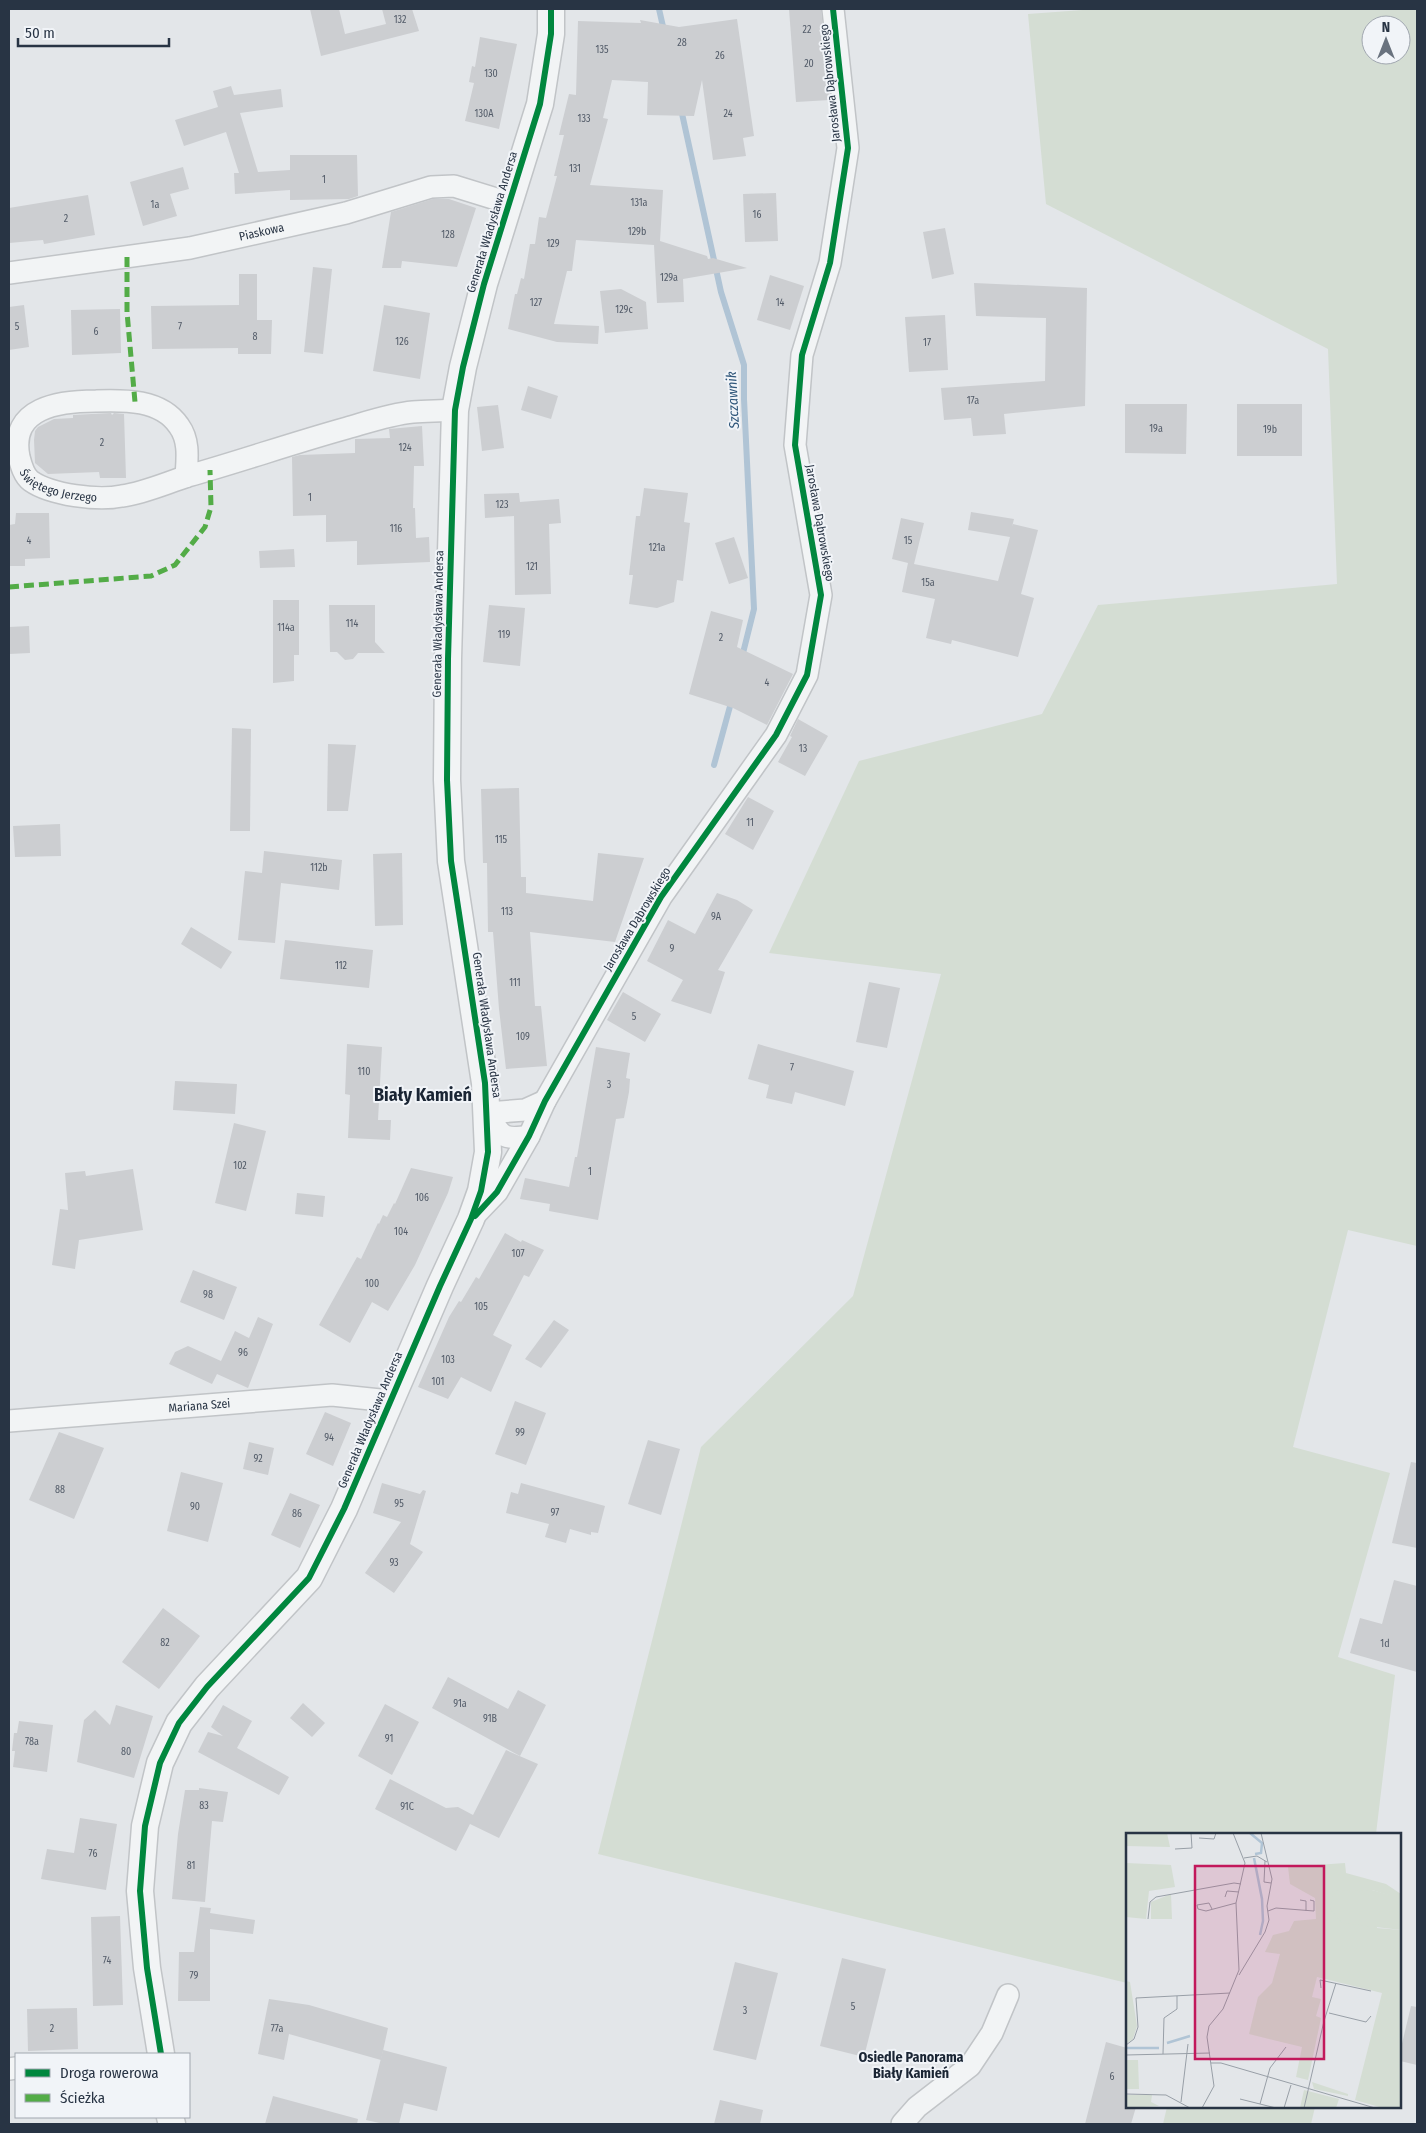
<svg xmlns="http://www.w3.org/2000/svg" width="1426" height="2133" viewBox="0 0 1426 2133" font-family="'Fira Sans Condensed',sans-serif">
  <rect width="100%" height="100%" fill="#e3e6e9"/>
  <g fill="#d4ddd3" fill-rule="evenodd">
    <path d="M1096,9H1417V1246L1348,1230L1293,1447L1390,1473L1338,1657L1395,1675L1376,1834H1127V1983L598,1854L701,1447L853,1296L941,974L769,953L859,761L1042,714L1098,605L1337,584L1328,349L1046,204L1028,14ZM1371,25H1401V55H1371Z"/>
    <path d="M1167,2107H1315L1311,2124H1163Z"/>
  </g>
  <g fill="none" stroke-linecap="round" stroke-linejoin="round">
    <g stroke="#b0c4d5" stroke-width="6">
      <path d="M659,9L664,31"/>
      <path d="M681,109L721,292L744,365V399L754,609L742,657"/>
      <path d="M714,765L732,699"/>
    </g>
  </g>
  <g fill="#ccced1">
    <path d="M310,9H339L345,34L386,24L382,9H412L419,31L321,56Z"/>
    <path d="M789,9H821L830,100L796,102Z"/>
    <path d="M737,19L754,136L743,138L746,156L713,160L702,80L694,116L647,115L648,82L612,80L603,118L608,119L590,185L663,190L660,241L707,256L708,259L713,258L747,268L683,279L684,302L657,303L654,245L576,240L572,271H567L554,324L599,326L598,344L557,342L508,329L515,294H517L521,278L524,279L530,244H535L539,217L546,218L557,176H554L564,135H559L569,94L576,95L578,21L641,23L640,20L679,27Z"/>
    <path d="M480,37L517,44L499,129L465,121L474,83L469,82L472,66L475,67Z"/>
    <path d="M231,86L234,95L281,89L283,107L240,113L258,172L290,170V155H357L358,196L349,199L290,200V190L235,194L234,173H239L226,132L184,146L175,120L218,107L213,91Z"/>
    <path d="M183,167L189,189L170,194L177,216L143,226L130,182Z"/>
    <path d="M776,193L778,241L745,242L743,194Z"/>
    <path d="M88,195L95,235L44,244L43,240L9,243V208Z"/>
    <path d="M433,199H449L476,208L457,267L402,261L401,268H382L391,212Z"/>
    <path d="M945,228L954,274L932,279L923,232Z"/>
    <path d="M313,267L332,269L323,354L304,352Z"/>
    <path d="M239,274H257V320H272L271,354H238V348L152,349L151,306L239,305Z"/>
    <path d="M770,275L804,286L790,330L757,320Z"/>
    <path d="M974,283L1087,288L1085,406L1004,414L1006,434L973,436L971,418L944,420L941,388L1045,381L1046,318L976,316Z"/>
    <path d="M621,289L646,302L648,329L605,333L600,291Z"/>
    <path d="M24,305L29,347L9,350V307Z"/>
    <path d="M384,305L430,313L420,379L373,371Z"/>
    <path d="M120,309L121,353L72,355L71,310Z"/>
    <path d="M945,315L948,370L909,372L905,317Z"/>
    <path d="M528,386L558,396L551,419L521,410Z"/>
    <path d="M1125,404H1187L1186,454L1125,453Z"/>
    <rect x="1237" y="404" width="65" height="52"/>
    <path d="M498,405L504,448L482,451L477,407Z"/>
    <path d="M111,413L112,415L114,413L124,414L126,478H100L99,472L48,474L35,463L34,440L35,431L38,427L54,419L73,418V415Z"/>
    <path d="M422,426L424,466H414L413,508H415L416,538L429,537L430,562L357,565V541L326,542V515L293,516L292,457L300,455L355,453V439L390,438L389,429Z"/>
    <path d="M644,488L688,493L684,522L690,523L683,581L677,580L674,602L657,608L629,604L633,575H629L636,516H640Z"/>
    <path d="M519,493L520,502L559,499L561,523L549,524L551,594L515,595L514,516L485,518L484,494Z"/>
    <path d="M971,512L1014,519L1012,527L1013,524L1038,530L1021,594L1034,598L1018,657L952,640L951,644L926,638L935,599L902,592L908,563L892,559L901,518L924,523L914,564L998,581L1010,537L968,530Z"/>
    <path d="M16,513H49L50,558L25,559V566H9V525L15,524Z"/>
    <path d="M734,537L748,578L729,584L715,543Z"/>
    <path d="M294,549L295,567L260,568L259,551Z"/>
    <path d="M273,600H299V655H294V681L273,683Z"/>
    <path d="M329,605H375V642L385,653H358L353,659L345,660L337,652H330Z"/>
    <path d="M489,605L525,608L520,666L483,662Z"/>
    <path d="M711,611L743,620L737,647L793,674L767,725L733,708L689,694Z"/>
    <path d="M29,626L30,653L9,654V627Z"/>
    <path d="M798,719L828,736L805,776L778,762L792,737L790,736Z"/>
    <path d="M232,728L251,729L250,831H230Z"/>
    <path d="M328,744L356,745L348,811H327Z"/>
    <path d="M519,788L521,877H526V893L593,901L598,853L644,858L615,942L530,932L535,1006H541L547,1066L506,1069L499,1009L493,932H488L487,863H483L481,789Z"/>
    <path d="M748,797L774,811L753,850L725,834Z"/>
    <path d="M60,824L61,856L15,857L13,826Z"/>
    <path d="M264,851L342,860L339,890L281,883L275,943L238,940L245,871L262,873Z"/>
    <path d="M402,853L403,925L375,926L373,854Z"/>
    <path d="M717,893L737,900L753,910L718,970L725,972L711,1014L671,1001L683,980L647,961L668,920L695,934Z"/>
    <path d="M191,927L232,952L221,969L181,944Z"/>
    <path d="M285,940L373,950L369,988L280,979Z"/>
    <path d="M869,982L900,988L887,1048L856,1042Z"/>
    <path d="M623,992L661,1014L645,1042L607,1020Z"/>
    <path d="M347,1044L382,1047L378,1120H391L390,1140L348,1138L350,1095L345,1094Z"/>
    <path d="M758,1044L854,1071L845,1106L795,1092L792,1104L766,1098L769,1085L748,1079Z"/>
    <path d="M596,1047L630,1053L626,1078L630,1079L629,1092L624,1118L616,1119L598,1220L549,1211L550,1204L520,1199L525,1178L569,1187L575,1157H577Z"/>
    <path d="M175,1081L237,1084L235,1114L173,1110Z"/>
    <path d="M234,1123L266,1131L246,1211L215,1203Z"/>
    <path d="M411,1168L453,1177L448,1193L415,1265L388,1311L372,1302L350,1343L319,1325L357,1257L361,1259L378,1223L379,1224L383,1215L387,1217L394,1203L395,1204Z"/>
    <path d="M133,1169L143,1230L79,1240L75,1269L52,1265L60,1209L68,1210L65,1173L85,1171L86,1176Z"/>
    <path d="M297,1193L325,1196L323,1217L295,1214Z"/>
    <path d="M505,1233L521,1242L522,1240L544,1250L529,1277L524,1275L493,1335L512,1345L491,1392L461,1377L448,1399L418,1387L449,1317L459,1301L461,1302L476,1277L479,1279Z"/>
    <path d="M193,1270L237,1287L224,1320L180,1302Z"/>
    <path d="M258,1317L273,1324L248,1388L217,1374L212,1384L169,1364L175,1352L188,1346L221,1361L235,1331L249,1338Z"/>
    <path d="M554,1320L569,1330L541,1368L525,1359Z"/>
    <path d="M515,1401L546,1413L526,1465L495,1454Z"/>
    <path d="M325,1412L351,1423L333,1466L306,1454Z"/>
    <path d="M59,1432L104,1448L74,1519L29,1500Z"/>
    <path d="M648,1440L680,1449L661,1515L628,1504Z"/>
    <path d="M249,1442L274,1448L268,1475L243,1469Z"/>
    <path d="M1411,1462L1417,1463V1548L1392,1543Z"/>
    <path d="M181,1472L223,1483L208,1542L167,1531Z"/>
    <path d="M382,1483L420,1494L423,1490L426,1491L410,1544L423,1552L394,1593L365,1573L401,1522L373,1513Z"/>
    <path d="M521,1483L605,1506L598,1533L591,1532V1535L570,1529L566,1543L545,1537L549,1524L506,1513L511,1492L518,1494Z"/>
    <path d="M290,1493L320,1505L300,1548L271,1535Z"/>
    <path d="M1394,1580L1417,1586V1672L1350,1653L1360,1618L1382,1624Z"/>
    <path d="M163,1608L200,1636L159,1689L122,1662Z"/>
    <path d="M448,1677L508,1709L518,1690L546,1705L520,1756L432,1708Z"/>
    <path d="M303,1703L325,1723L312,1737L290,1718Z"/>
    <path d="M385,1704L419,1722L392,1775L358,1756Z"/>
    <path d="M116,1705L153,1716L134,1778L77,1762L84,1720L95,1710L110,1725Z"/>
    <path d="M223,1705L252,1721L237,1748L289,1777L279,1795L198,1752L208,1732L223,1736L211,1727Z"/>
    <path d="M19,1721L53,1725L47,1772L13,1767L15,1751H12L14,1733H17Z"/>
    <path d="M506,1750L538,1764L499,1838L470,1824L456,1851L375,1809L390,1779L446,1808L458,1807L473,1815Z"/>
    <path d="M199,1788L228,1792L223,1822L212,1821L205,1902L172,1899L178,1834L185,1790H199Z"/>
    <path d="M80,1818L117,1824L106,1890L41,1879L47,1849L74,1853Z"/>
    <path d="M200,1907L211,1908L210,1913L255,1920L253,1934L210,1929V2001H178L179,1952H194Z"/>
    <path d="M120,1916L123,2005L93,2006L91,1917Z"/>
    <path d="M842,1958L886,1969L864,2057L820,2046Z"/>
    <path d="M735,1962L778,1973L756,2060L713,2050Z"/>
    <path d="M269,1999L309,2005L388,2028L381,2060L289,2034L284,2060L258,2054Z"/>
    <path d="M1411,2006L1417,2007V2065L1400,2061V2052Z"/>
    <path d="M77,2008L78,2049L28,2051L27,2009Z"/>
    <path d="M1106,2042L1127,2048V2107H1136L1131,2124H1085Z"/>
    <path d="M383,2050L447,2067L437,2111L404,2103L399,2124H384L366,2120Z"/>
    <path d="M273,2096L358,2119L357,2124H265Z"/>
    <path d="M720,2100L763,2110L760,2124H714Z"/>
  </g>
  <g fill="none" stroke-linecap="round" stroke-linejoin="round">
    <g stroke="#c1c4c7" stroke-width="24">
      <g id="minor">
        <path id="s1" d="M9,273L190,248L346,213L431,187L454,186L509,203"/>
        <path id="s2" d="M186,477C187,460 190,441 179,426C161,399 124,400 96,401C60,401 9,407 19,457C21,465 24,476 31,481C51,495 98,501 122,496C144,493 166,483 188,476C241,461 293,443 347,428C368,422 391,414 413,412C427,411 441,411 455,410"/>
        <path d="M487,1113L525,1110L545,1101"/>
        <path d="M487,1113C501,1135 501,1141 529,1136"/>
        <path d="M473,1217L497,1192L529,1136L545,1101L661,897L776,735L807,675L821,595L795,445L802,355L830,263L848,148L833,9"/>
        <path id="s3" d="M9,1421L332,1395L390,1401"/>
        <path d="M9,2069L16,2068"/>
        <path d="M902,2124L917,2107L970,2066L992,2033L1008,1995"/>
      </g>
    </g>
    <g stroke="#c1c4c7" stroke-width="29">
      <g id="tertiary">
        <path d="M161,2054L147,1968L140,1891L145,1826L160,1763L179,1723L207,1687L309,1578L344,1509L440,1286L471,1219L481,1191L488,1152L485,1083L451,861L447,780L448,659L455,410L463,367L484,284L540,104L551,34V9"/>
        <path d="M170,2117L172,2124"/>
      </g>
    </g>
    <use href="#minor" stroke="#f2f4f5" stroke-width="21"/>
    <use href="#tertiary" stroke="#f2f4f5" stroke-width="26"/>
    <g stroke="#53ac47" stroke-width="5" stroke-dasharray="10 5" stroke-linecap="butt">
      <path d="M127,257V312L135,402"/>
      <path d="M9,587L151,576L175,565L205,527L211,507L210,470"/>
    </g>
    <g stroke="#f1f4f8" stroke-width="9">
      <g id="cycleway">
        <path d="M475,1216L497,1192L529,1136L545,1101L661,897L776,735L807,675L821,595L795,445L802,355L830,263L848,148L833,9"/>
        <path d="M161,2054L147,1968L140,1891L145,1826L160,1763L179,1723L207,1687L309,1578L344,1509L440,1286L471,1219L481,1191L488,1152L485,1083L451,861L447,780L448,659L455,410L463,367L484,284L540,104L551,34V9"/>
      </g>
    </g>
    <use href="#cycleway" stroke="#00873e" stroke-width="6"/>
  </g>
  <g text-anchor="middle" dominant-baseline="central" stroke-width="4" stroke-linejoin="round" paint-order="stroke">
    <g font-size="10" fill="#525b68">
      <text x="400" y="20">132</text>
      <text x="807" y="30">22</text>
      <text x="682" y="43">28</text>
      <text x="602" y="50">135</text>
      <text x="720" y="56">26</text>
      <text x="809" y="64">20</text>
      <text x="491" y="74">130</text>
      <text x="484" y="114">130A</text>
      <text x="728" y="114">24</text>
      <text x="584" y="119">133</text>
      <text x="575" y="169">131</text>
      <text x="324" y="180">1</text>
      <text x="639" y="203">131a</text>
      <text x="155" y="205">1a</text>
      <text x="757" y="215">16</text>
      <text x="66" y="219">2</text>
      <text x="637" y="232">129b</text>
      <text x="448" y="235">128</text>
      <text x="553" y="244">129</text>
      <text x="669" y="278">129a</text>
      <text x="536" y="303">127</text>
      <text x="780" y="303">14</text>
      <text x="624" y="310">129c</text>
      <text x="17" y="327">5</text>
      <text x="180" y="327">7</text>
      <text x="96" y="332">6</text>
      <text x="255" y="337">8</text>
      <text x="402" y="342">126</text>
      <text x="927" y="343">17</text>
      <text x="973" y="401">17a</text>
      <text x="1156" y="429">19a</text>
      <text x="1270" y="430">19b</text>
      <text x="102" y="443">2</text>
      <text x="405" y="448">124</text>
      <text x="310" y="498">1</text>
      <text x="502" y="505">123</text>
      <text x="396" y="529">116</text>
      <text x="29" y="541">4</text>
      <text x="908" y="541">15</text>
      <text x="657" y="548">121a</text>
      <text x="532" y="567">121</text>
      <text x="928" y="583">15a</text>
      <text x="352" y="624">114</text>
      <text x="286" y="628">114a</text>
      <text x="504" y="635">119</text>
      <text x="721" y="638">2</text>
      <text x="767" y="683">4</text>
      <text x="803" y="749">13</text>
      <text x="750" y="823">11</text>
      <text x="501" y="840">115</text>
      <text x="319" y="868">112b</text>
      <text x="507" y="912">113</text>
      <text x="716" y="917">9A</text>
      <text x="672" y="949">9</text>
      <text x="341" y="966">112</text>
      <text x="515" y="983">111</text>
      <text x="634" y="1017">5</text>
      <text x="523" y="1037">109</text>
      <text x="792" y="1068">7</text>
      <text x="364" y="1072">110</text>
      <text x="609" y="1085">3</text>
      <text x="240" y="1166">102</text>
      <text x="590" y="1172">1</text>
      <text x="422" y="1198">106</text>
      <text x="401" y="1232">104</text>
      <text x="518" y="1254">107</text>
      <text x="372" y="1284">100</text>
      <text x="208" y="1295">98</text>
      <text x="481" y="1307">105</text>
      <text x="243" y="1353">96</text>
      <text x="448" y="1360">103</text>
      <text x="438" y="1382">101</text>
      <text x="520" y="1433">99</text>
      <text x="329" y="1438">94</text>
      <text x="258" y="1459">92</text>
      <text x="60" y="1490">88</text>
      <text x="399" y="1504">95</text>
      <text x="195" y="1507">90</text>
      <text x="555" y="1513">97</text>
      <text x="297" y="1514">86</text>
      <text x="394" y="1563">93</text>
      <text x="165" y="1643">82</text>
      <text x="1385" y="1644">1d</text>
      <text x="460" y="1704">91a</text>
      <text x="490" y="1719">91B</text>
      <text x="389" y="1739">91</text>
      <text x="32" y="1742">78a</text>
      <text x="126" y="1752">80</text>
      <text x="204" y="1806">83</text>
      <text x="407" y="1807">91C</text>
      <text x="93" y="1854">76</text>
      <text x="191" y="1866">81</text>
      <text x="107" y="1961">74</text>
      <text x="194" y="1976">79</text>
      <text x="853" y="2007">5</text>
      <text x="745" y="2011">3</text>
      <text x="52" y="2029">2</text>
      <text x="277" y="2029">77a</text>
      <text x="1112" y="2077">6</text>
    </g>
    <g font-size="12" fill="#283444" stroke="#f1f4f8">
      <text transform="translate(830 83) rotate(-96)">Jarosława Dąbrowskiego</text>
      <text transform="translate(492 222) rotate(-73)">Generała Władysława Andersa</text>
      <text stroke="none"><textPath href="#s1" startOffset="256">Piaskowa</textPath></text>
      <text stroke="none"><textPath href="#s2" startOffset="311">Świętego Jerzego</textPath></text>
      <text transform="translate(820 523) rotate(80)">Jarosława Dąbrowskiego</text>
      <text transform="translate(438 624) rotate(-89)">Generała Władysława Andersa</text>
      <text transform="translate(637 919) rotate(-59)">Jarosława Dąbrowskiego</text>
      <text transform="translate(487 1025) rotate(82)">Generała Władysława Andersa</text>
      <text stroke="none"><textPath href="#s3" startOffset="191">Mariana Szei</textPath></text>
      <text transform="translate(370 1420) rotate(-67)">Generała Władysława Andersa</text>
    </g>
    <g font-size="14" font-style="italic" fill="#2f567a" stroke="#f1f4f8">
      <text transform="translate(733 400) rotate(-93)">Szczawnik</text>
    </g>
    <g font-size="14" font-weight="bold" fill="#1a2534" stroke="#f1f4f8">
      <text x="911" y="2057">Osiedle Panorama<tspan x="911" dy="16">Biały Kamień</tspan></text>
    </g>
    <g font-size="18" font-weight="bold" fill="#1a2534" stroke="#f1f4f8">
      <text x="423" y="1095">Biały Kamień</text>
    </g>
  </g>
  <g transform="translate(1126 1833)">
    <rect width="275" height="275" fill="#e3e6e9"/>
    <path d="M219,30L220,40L260,51L275,61V66L246,57L251,95L275,97V275H257L229,267L256,160L191,144L186,164L195,166L190,183L195,185L182,247L170,244L176,214L123,201L132,164L146,150L154,121L139,119L147,102L163,98L168,88L190,86L189,65L164,51L162,34ZM0,148L4,149L11,193L7,206L0,211ZM0,227H12L13,256H0ZM186,249L222,261V263L188,256Z" fill="#d4ddd3"/>
    <path d="M0,0H41L44,14L0,13ZM246,57L275,65V97L216,90L204,76L207,58ZM178,257L213,266L210,275H174Z" fill="#d4ddd3"/>
    <path d="M0,30L45,32L49,54L23,58L20,86L0,84ZM45,61L46,86H25V69Z" fill="#d4ddd3"/>
    <path d="M1,262H26L25,269L33,273L0,275Z" fill="#d4ddd3"/>
    <path fill="none" stroke="#b0c4d5" stroke-width="2.5" d="M124,0L136,10L135,20L129,21M128,25L136,66L137,88L134,102M41,210L64,203M0,215H33"/>
    <path fill="none" stroke="#989fa7" stroke-width="1" d="M73,5L88,6L90,0M49,16L66,15L65,0M118,25L131,23L141,29M139,28L138,49L145,50M99,64L101,58L113,59M174,67L180,68V78M86,76L83,70L71,72L72,76L80,78L110,70M142,78L150,75L188,78V68L184,67M22,86L24,69L30,64L108,50L115,51M113,142L139,99L143,87L141,73L146,46L135,0M195,155L194,147L245,158M203,180L240,189L245,183M0,212L8,206L12,194L10,165L104,160M37,221L38,185L51,176V163M0,222L84,220M85,230H95L249,275M0,261L40,262L64,275M114,266L134,271M55,269L62,211M76,275L88,253L81,204L83,193L97,176L113,137L110,70L119,30L107,0M150,275L134,271L144,235L160,214M158,275L165,252M178,275L198,188L210,150"/>
    <path fill="#c2185b" fill-opacity="0.15" stroke="#c2185b" stroke-width="2.5" d="M69,33H198V226H69Z"/>
    <rect width="275" height="275" fill="none" stroke="#283444" stroke-width="2.5"/>
  </g>
  <rect width="1426" height="2133" fill="none" stroke="#283444" stroke-width="20"/>
  <rect x="15" y="2053" width="175" height="65" fill="#f1f4f8" stroke="#a1a7b0"/>
  <rect x="25" y="2069" width="25" height="8" fill="#00873e" stroke="#a1a7b0"/>
  <text x="60" y="2078" font-size="15" fill="#283444">Droga rowerowa</text>
  <rect x="25" y="2094" width="25" height="8" fill="#53ac47" stroke="#a1a7b0"/>
  <text x="60" y="2103" font-size="15" fill="#283444">Ścieżka</text>
  <g transform="translate(1386 40)"><circle r="24" fill="#f1f4f8" stroke="#a1a7b0"/>
  <path d="M0-4L9 19L0 12L-9 19Z" fill="#69727e"/>
  <text y="-8" font-size="14" font-weight="bold" text-anchor="middle" fill="#283444">N</text>
  </g>
  <path d="M18 38v8h151v-8" fill="none" stroke="#283444" stroke-width="2.5"/>
  <text x="25" y="38" font-size="15" fill="#283444" stroke="#f1f4f8" stroke-width="4" paint-order="stroke">50 m</text>
</svg>
